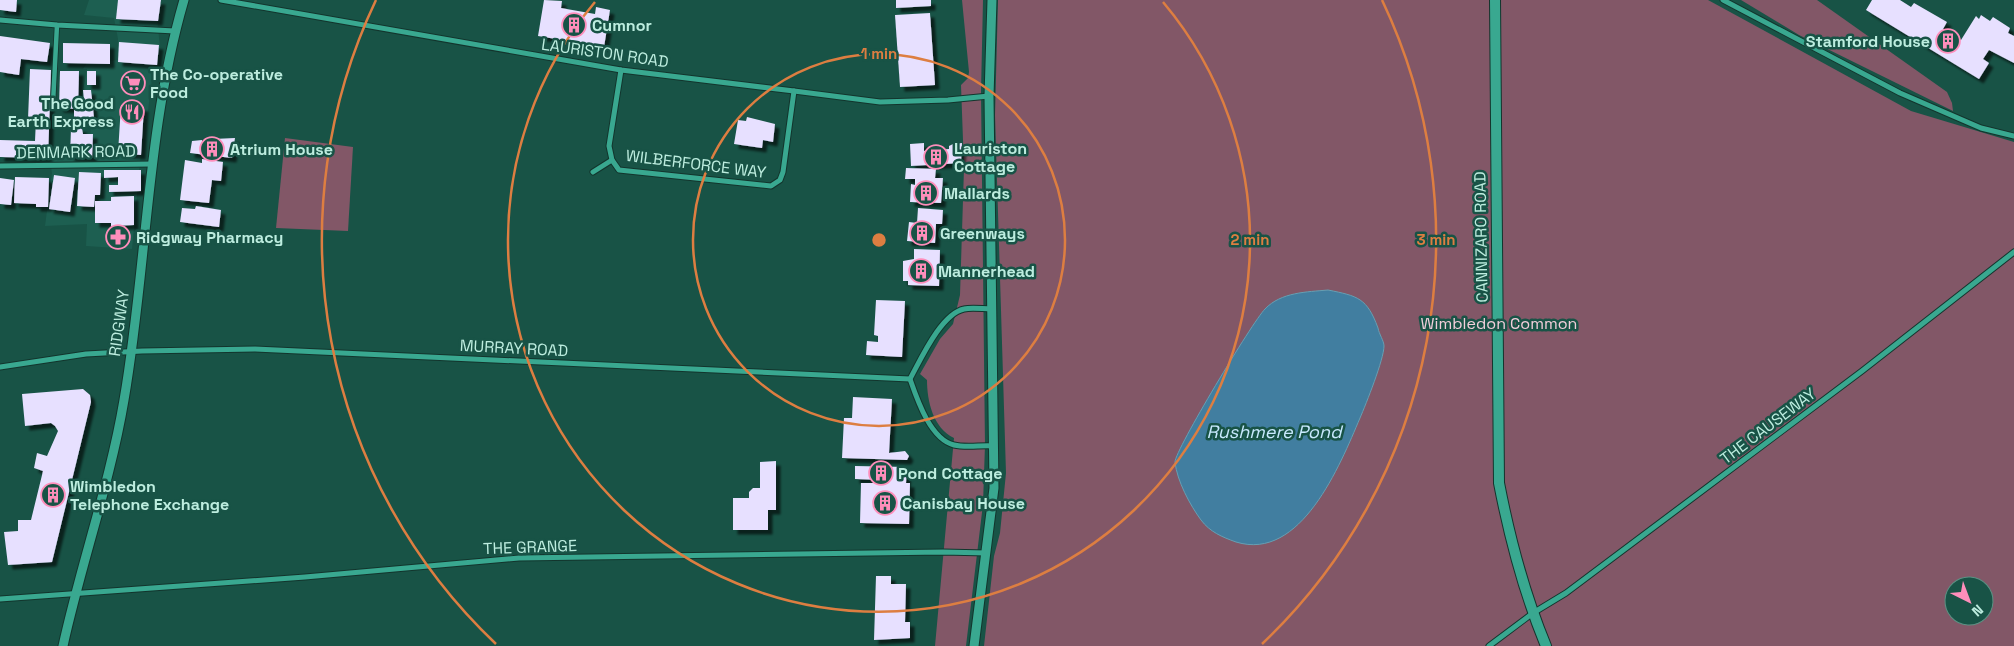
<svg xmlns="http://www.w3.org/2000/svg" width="2014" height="646" viewBox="0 0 2014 646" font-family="'Space Grotesk',sans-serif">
  <defs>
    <filter id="shadow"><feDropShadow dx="4.5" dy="4.5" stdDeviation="1" flood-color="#0009"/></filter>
  </defs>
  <rect width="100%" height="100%" fill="#185346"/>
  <path fill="#1d5f51" d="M89,0H159V3H162L157,17L160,48L157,49L154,62L147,119H144L132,249L86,246L87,224L45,226L52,173L49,155H90L91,106L80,107L87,69H83L87,63L118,60V39L114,18L84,15Z"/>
  <g fill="#825767" fill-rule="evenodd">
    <path d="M962,0H983L981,92L985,445L983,504L966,646H935L954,438C933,428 927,401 927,380L920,374L940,339L953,324L960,295L964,168L961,85L968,78L969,72Z"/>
    <path d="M998,0H1708L1911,111L2014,142V646H984L994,556L1000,533L1006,473L995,115ZM1954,586H1984V616H1954Z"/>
    <path d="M1741,0H1817L1947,92L1952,103L1953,111L1799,35Z"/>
    <path d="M285,138L353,147L348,231L276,228Z"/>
  </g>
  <path fill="#417ea0" stroke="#669fb3" d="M1328,290C1358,296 1367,298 1378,328C1379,334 1384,341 1384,346C1384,359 1366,404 1360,418C1340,465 1301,562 1236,542C1222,537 1210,532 1201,520C1190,505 1177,481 1175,462C1175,450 1253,321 1265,309C1281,292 1307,292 1328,290Z"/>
  <g fill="#e7e0ff" filter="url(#shadow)">
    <path d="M0,0H17L16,12L0,10Z"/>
    <path d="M118,0H161L158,21L116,19Z"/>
    <path d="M544,0L562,1L561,8L595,14L596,7L610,10L604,47L538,36Z"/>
    <path d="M896,0H931V6L896,8Z"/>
    <path d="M1872,0H1900L1911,7L1914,3L1947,22L1943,29L1961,40L1976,16L1979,19L1981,15L1990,21L1993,17L2010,28L2008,33L2014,36V63L1989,50L1983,59L1989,63L1979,79L1866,10Z"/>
    <path d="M930,13L935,85L900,87L895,15Z"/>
    <path d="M0,36L50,43L47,62L21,59L19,75L0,72Z"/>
    <path d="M119,42L159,45L157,65L118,62Z"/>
    <path d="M63,43L110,44V64L63,63Z"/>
    <path d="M30,69L51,70L48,158L0,157V140L35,141L36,119H28Z"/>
    <path d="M60,71H79L78,109L59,108Z"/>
    <rect x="87" y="71" width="9" height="14"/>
    <path d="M83,90H91L94,118L74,120V110L85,109Z"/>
    <path d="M121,105L144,107L141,155L118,153Z"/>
    <path d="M747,117L775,124L773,142L763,140L762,148L734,144L738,120L746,121Z"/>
    <path d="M71,128H82L83,134H93L92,158L70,157Z"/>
    <path d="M235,138L232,158L190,153L192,141L202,140V143L212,144L213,139Z"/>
    <path d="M924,143V151L949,149V146L953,144L962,143L961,163L911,166L910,144Z"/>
    <path d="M202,159L223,162L221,181L212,180L209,203L180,200L185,160L202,163Z"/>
    <path d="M906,168L936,169L935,178H943L941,203L910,202L911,184L915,185V179H905Z"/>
    <path d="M104,170H141V191L109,192V185H118V177L104,178Z"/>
    <path d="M79,172L101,173L100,195H95L94,207L77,206Z"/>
    <path d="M54,175L75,178L70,212L49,209Z"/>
    <path d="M15,177L49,178L48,207H36V204L14,203Z"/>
    <path d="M0,178L14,180L11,205L0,204Z"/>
    <path d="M134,196V225L111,226V223H95V201H111V197Z"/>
    <path d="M196,206L221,210L219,227L180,222L182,208L195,209Z"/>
    <path d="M918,208L943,210L942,224H936L935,243L907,241L909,222L917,223Z"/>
    <path d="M914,249L940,250L939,286L908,285V281H903V261L914,259Z"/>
    <path d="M876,300L905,301L902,357L866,355L867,341L878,342V336L874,335Z"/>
    <path d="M83,389L90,395L91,402L52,562L8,565L4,532L18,531V520H31L43,471L34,468L37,453L47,456L58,431L55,426L51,423L25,426L22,394Z"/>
    <path d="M853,397L892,399L889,453L905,451L909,456L907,460L842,458L844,418H852Z"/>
    <path d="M776,461V510H768V530H733V498H749V492L753,488H760V462Z"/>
    <path d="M855,466L907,467L906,483H910L909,524L860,523L861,483H882V480L855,479Z"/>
    <path d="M876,576H891V584H906L905,622H910V638L874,640Z"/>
  </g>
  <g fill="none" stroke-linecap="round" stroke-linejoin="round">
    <g stroke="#13352d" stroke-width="6">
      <path id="pedestrian" d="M53,103L57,25"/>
    </g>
    <g stroke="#13352d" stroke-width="7">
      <g id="minor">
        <path d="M221,0L621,70L794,91L880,102L948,100L989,96"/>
        <path d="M1723,0L1900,93L1981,128L2014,136"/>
        <path d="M0,20L57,25L175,31"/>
        <path d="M621,70L609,146L612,160L619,170L771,186L780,180L783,172L794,91"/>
        <path d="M0,166L153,164"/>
        <path d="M593,172L612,160"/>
        <path d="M0,367L86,354L142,351L255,349L910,379C921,359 941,314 964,309C972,307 983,309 991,309"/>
        <path d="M910,379C917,399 930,439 954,445C966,448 981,445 993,446"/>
        <path d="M0,599L305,577L519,558L943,552L987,553"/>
        <path d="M1489,646L1533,613L1566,593L1862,371L2014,252"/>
      </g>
    </g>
    <g stroke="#13352d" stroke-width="11">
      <g id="tertiary">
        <path d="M63,646C81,564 110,483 124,400C147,268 146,130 184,0"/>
        <path d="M974,646L994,488L989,96L992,0"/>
      </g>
    </g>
    <g stroke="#13352d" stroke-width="12">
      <path id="secondary" d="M1495,0L1499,483C1510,540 1524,593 1546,646"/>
    </g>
    <use href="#pedestrian" stroke="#39a890" stroke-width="4.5"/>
    <use href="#minor" stroke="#39a890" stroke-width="5"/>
    <use href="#tertiary" stroke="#39a890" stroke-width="9"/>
    <use href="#secondary" stroke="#39a890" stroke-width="10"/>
  </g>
  <g fill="none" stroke="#dd7e41" stroke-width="2.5">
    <circle cx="879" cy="240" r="186"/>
    <path d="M1163 2A371 371 0 1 1 595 2"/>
    <path d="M496 644A557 557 0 0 1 376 0M1382 0A557 557 0 0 1 1262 644"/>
  </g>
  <defs>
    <g id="building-ring" transform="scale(1.25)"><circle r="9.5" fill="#185346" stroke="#fe8ebb" stroke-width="1.5"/><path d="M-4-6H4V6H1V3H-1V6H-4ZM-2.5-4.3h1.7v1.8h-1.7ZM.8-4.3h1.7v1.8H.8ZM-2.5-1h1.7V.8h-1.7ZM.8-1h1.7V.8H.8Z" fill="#fe8ebb"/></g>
    <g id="supermarket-ring" transform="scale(1.25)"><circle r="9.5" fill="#185346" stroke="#fe8ebb" stroke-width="1.5"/><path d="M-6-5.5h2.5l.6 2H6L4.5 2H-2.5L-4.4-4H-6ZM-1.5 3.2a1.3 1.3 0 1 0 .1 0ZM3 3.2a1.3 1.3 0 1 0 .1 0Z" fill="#fe8ebb"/></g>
    <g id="restaurant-ring" transform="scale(1.25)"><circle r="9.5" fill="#185346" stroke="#fe8ebb" stroke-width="1.5"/><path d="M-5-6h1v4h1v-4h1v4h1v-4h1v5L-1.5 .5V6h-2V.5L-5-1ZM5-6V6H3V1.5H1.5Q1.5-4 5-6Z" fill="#fe8ebb"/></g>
    <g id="pharmacy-ring" transform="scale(1.25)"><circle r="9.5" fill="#185346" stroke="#fe8ebb" stroke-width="1.5"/><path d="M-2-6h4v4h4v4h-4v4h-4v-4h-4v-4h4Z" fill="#fe8ebb"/></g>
  </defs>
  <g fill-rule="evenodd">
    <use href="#building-ring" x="574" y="25"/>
    <use href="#building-ring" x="1948" y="41"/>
    <use href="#supermarket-ring" x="133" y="83"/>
    <use href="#restaurant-ring" x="132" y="112"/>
    <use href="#building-ring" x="212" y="149"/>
    <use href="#building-ring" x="936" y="157"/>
    <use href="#building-ring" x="926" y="193"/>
    <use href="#building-ring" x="922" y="233"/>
    <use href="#pharmacy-ring" x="118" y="237"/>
    <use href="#building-ring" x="921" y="271"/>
    <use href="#building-ring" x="881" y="473"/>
    <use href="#building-ring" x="53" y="495"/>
    <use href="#building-ring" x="885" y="503"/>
  </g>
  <g text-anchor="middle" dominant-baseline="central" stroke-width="5" stroke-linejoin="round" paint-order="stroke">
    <g font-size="16" font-weight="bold" fill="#bdeddf" stroke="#185346" text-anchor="start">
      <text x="592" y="25">Cumnor</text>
      <text x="1930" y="41" text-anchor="end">Stamford House</text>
      <text x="150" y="74">The Co-operative<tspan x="150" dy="18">Food</tspan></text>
      <text x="114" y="103" text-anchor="end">The Good<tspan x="114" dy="18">Earth Express</tspan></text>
      <text x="954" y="148">Lauriston<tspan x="954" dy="18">Cottage</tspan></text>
      <text x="230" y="149">Atrium House</text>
      <text x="944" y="193">Mallards</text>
      <text x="940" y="233">Greenways</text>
      <text x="136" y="237">Ridgway Pharmacy</text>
      <text x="938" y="271">Mannerhead</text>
      <text x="898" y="473">Pond Cottage</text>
      <text x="70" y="486">Wimbledon<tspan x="70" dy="18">Telephone Exchange</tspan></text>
      <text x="902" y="503">Canisbay House</text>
    </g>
    <g font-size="16" fill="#bdeddf" stroke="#185346">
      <text transform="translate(605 53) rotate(8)">LAURISTON ROAD</text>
      <text transform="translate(76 152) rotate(-1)">DENMARK ROAD</text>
      <text transform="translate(696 164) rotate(7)">WILBERFORCE WAY</text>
      <text transform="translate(1481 237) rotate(-91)">CANNIZARO ROAD</text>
      <text transform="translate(119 323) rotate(-82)">RIDGWAY</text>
      <text transform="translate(514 348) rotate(3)">MURRAY ROAD</text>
      <text transform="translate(1768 426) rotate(-37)">THE CAUSEWAY</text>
      <text transform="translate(530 547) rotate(-2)">THE GRANGE</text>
    </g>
    <g font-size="16" fill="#f3cedb" stroke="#185346">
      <text x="1499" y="323">Wimbledon Common</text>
    </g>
    <g font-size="18" font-style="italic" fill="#c8e9fe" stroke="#185346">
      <text x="1274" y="431">Rushmere Pond</text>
    </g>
  </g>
  <circle cx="879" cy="240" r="8" fill="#dd7e41" stroke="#185346" stroke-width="2.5"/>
  <g font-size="15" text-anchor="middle" font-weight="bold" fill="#dd7e41" stroke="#185346" stroke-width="5" stroke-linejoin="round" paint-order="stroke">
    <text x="879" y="59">1 min</text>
    <text x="1250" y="245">2 min</text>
    <text x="1436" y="245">3 min</text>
  </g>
  <g transform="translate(1969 601) rotate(138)"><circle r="24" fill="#185346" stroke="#5a9183"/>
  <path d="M0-4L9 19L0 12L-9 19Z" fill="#fe8ebb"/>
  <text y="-8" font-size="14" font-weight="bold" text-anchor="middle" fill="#bdeddf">N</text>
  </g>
</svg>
